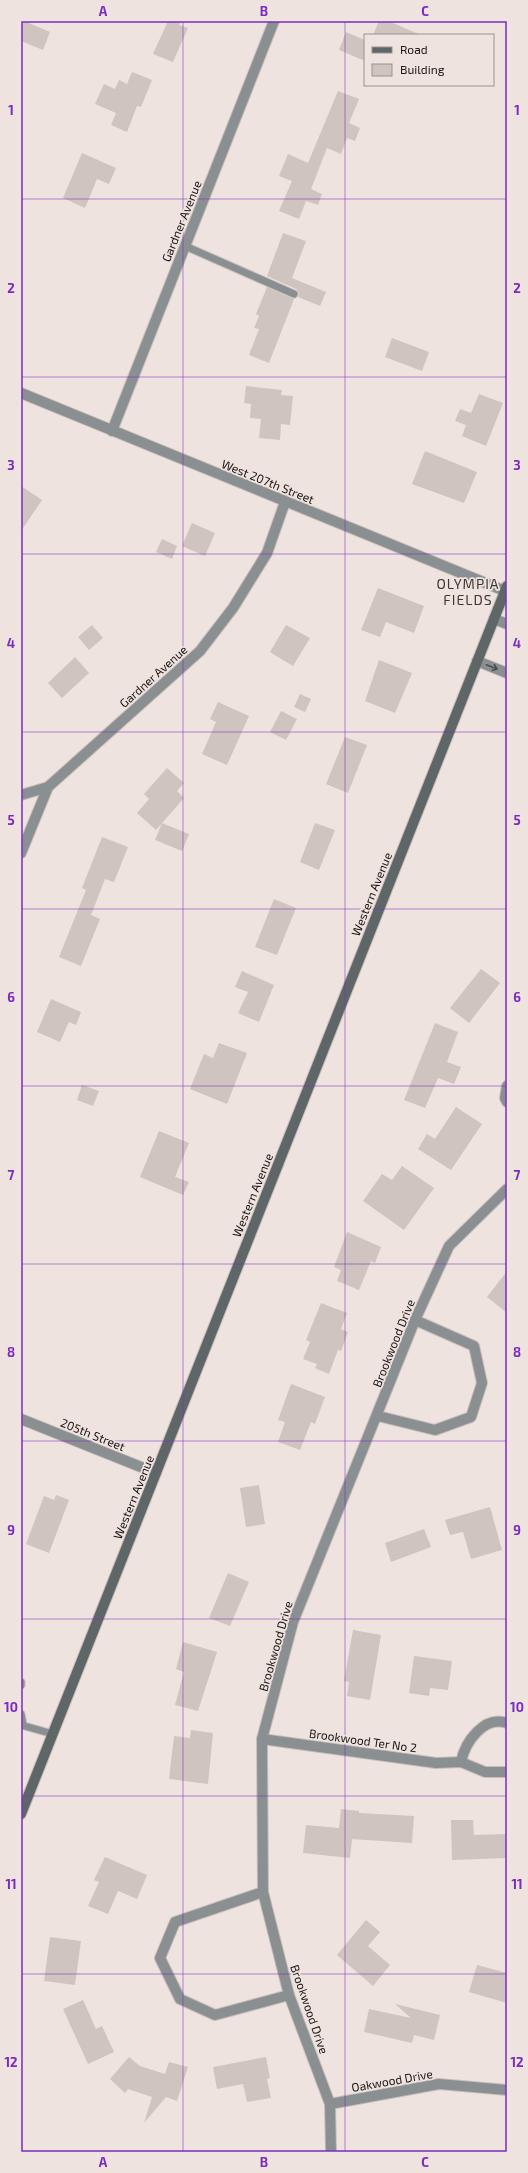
<svg xmlns="http://www.w3.org/2000/svg" width="528" height="2173" viewBox="0 0 528 2173" font-family="'Exo 2',sans-serif">
  <rect width="100%" height="100%" fill="#efe3df"/>
  <g fill="#cfc4c0">
    <path d="M24,21L50,32L43,50L21,41V27Z"/>
    <path d="M168,21H181L179,25L188,28L173,62L153,54Z"/>
    <path d="M379,21H388L421,35H373Z"/>
    <path d="M346,32L365,40V61L339,50Z"/>
    <path d="M132,72L152,80L141,107L137,106L127,132L111,125L116,113L95,104L104,84L115,89L119,80L127,84Z"/>
    <path d="M338,91L359,99L349,123L360,128L355,141L347,138L341,154L327,148L311,189L322,194L318,205L306,201L299,219L279,211L292,181L279,176L288,154L308,163Z"/>
    <path d="M82,153L116,168L109,184L97,179L85,208L63,198Z"/>
    <path d="M283,233L306,241L292,278L326,292L320,306L298,297L299,293L296,289L267,276Z"/>
    <path d="M267,287L294,299L269,363L249,355L259,329L254,328L259,316L256,314Z"/>
    <path d="M392,338L429,352L422,371L385,357Z"/>
    <path d="M246,386L282,390L281,395L293,396L290,425L281,424L280,440L259,438L261,419L250,418L251,404L244,403Z"/>
    <path d="M479,394L503,403L486,446L462,436L466,425L455,421L460,409L471,413Z"/>
    <path d="M425,451L477,472L464,503L412,484Z"/>
    <path d="M21,486L42,500L21,531Z"/>
    <path d="M192,523L215,533L205,556L182,546Z"/>
    <path d="M162,539L177,546L172,559L156,552Z"/>
    <path d="M378,588L424,606L414,633L386,622L380,637L361,630Z"/>
    <path d="M92,625L103,638L89,650L78,637Z"/>
    <path d="M286,625L310,638L293,666L270,652Z"/>
    <path d="M75,657L89,673L62,698L48,683Z"/>
    <path d="M379,660L412,673L395,713L365,701Z"/>
    <path d="M300,694L311,699L305,712L294,707Z"/>
    <path d="M218,702L249,716L227,765L202,754L216,722L210,719Z"/>
    <path d="M281,711L297,719L286,740L270,732Z"/>
    <path d="M345,737L367,745L348,793L326,784Z"/>
    <path d="M167,768L184,783L177,791L184,798L156,830L137,813L149,799L144,794Z"/>
    <path d="M162,823L189,834L182,851L155,840Z"/>
    <path d="M315,823L335,830L319,870L300,862Z"/>
    <path d="M102,837L128,847L114,882L105,879L91,915L100,919L81,966L59,957L86,890L82,888Z"/>
    <path d="M274,899L296,908L277,955L255,947Z"/>
    <path d="M481,969L500,983L469,1023L450,1008Z"/>
    <path d="M242,971L274,985L259,1022L238,1013L248,992L235,987Z"/>
    <path d="M51,999L81,1012L76,1025L69,1022L60,1042L37,1032Z"/>
    <path d="M435,1023L458,1032L447,1062L461,1067L454,1084L438,1078L425,1108L404,1100Z"/>
    <path d="M219,1043L247,1053L227,1104L190,1089L204,1054L213,1058Z"/>
    <path d="M82,1085L99,1091L93,1106L77,1100Z"/>
    <path d="M456,1107L482,1124L451,1170L418,1149L427,1134L435,1139Z"/>
    <path d="M159,1131L189,1143L175,1177L189,1182L183,1195L140,1177Z"/>
    <path d="M402,1166L434,1188L404,1230L363,1201L382,1174L392,1180Z"/>
    <path d="M347,1232L381,1247L375,1263L371,1261L359,1290L337,1281L341,1270L334,1267Z"/>
    <path d="M507,1271V1313L487,1297Z"/>
    <path d="M321,1303L347,1313L341,1329L348,1332L341,1351L338,1350L329,1374L315,1368L317,1364L303,1359L310,1342L306,1340Z"/>
    <path d="M291,1384L325,1397L315,1424L311,1422L300,1450L278,1442L285,1422L278,1420Z"/>
    <path d="M259,1485L265,1524L246,1527L240,1488Z"/>
    <path d="M56,1495L69,1500L49,1553L26,1544L44,1496L54,1500Z"/>
    <path d="M490,1507L502,1550L471,1559L463,1532L450,1535L445,1520Z"/>
    <path d="M424,1529L431,1547L391,1562L385,1543Z"/>
    <path d="M228,1573L249,1582L230,1626L209,1618Z"/>
    <path d="M353,1630L381,1635L370,1700L347,1696L349,1682L344,1681Z"/>
    <path d="M183,1642L217,1652L198,1711L175,1705L184,1672L176,1669Z"/>
    <path d="M414,1656L452,1661L448,1690L430,1688L429,1696L409,1693Z"/>
    <path d="M191,1730L213,1733L208,1784L169,1779L174,1736L190,1738Z"/>
    <path d="M341,1809L359,1811V1813L414,1816L412,1843L352,1839L350,1858L303,1853L306,1825L339,1828Z"/>
    <path d="M451,1820H473L474,1835L506,1834L507,1858L452,1860Z"/>
    <path d="M105,1857L147,1875L137,1899L118,1891L108,1914L88,1906L99,1882L94,1880Z"/>
    <path d="M366,1920L380,1932L368,1946L390,1965L373,1986L337,1955Z"/>
    <path d="M50,1937L81,1941L75,1985L44,1981Z"/>
    <path d="M477,1965L507,1973V2003L469,1992Z"/>
    <path d="M83,2000L96,2029L102,2026L114,2052L88,2064L63,2009Z"/>
    <path d="M395,2004L440,2015L434,2040L414,2035L412,2043L364,2032L369,2009L411,2018Z"/>
    <path d="M129,2057L140,2066L165,2074L169,2062L188,2067L177,2101L166,2097L144,2123L152,2097L128,2089L125,2093L110,2079Z"/>
    <path d="M266,2057L270,2078L267,2079L271,2098L247,2102L243,2084L217,2089L213,2067Z"/>
  </g>
  <g fill="none" stroke-linecap="round" stroke-linejoin="round">
    <g stroke="#c8beba" stroke-width="9">
      <g id="lane">
        <path d="M185,246L294,294"/>
        <path d="M21,1682V1685"/>
        <path d="M21,1714L23,1725"/>
        <path d="M21,1725L53,1734"/>
      </g>
    </g>
    <g stroke="#c8beba" stroke-width="12">
      <g id="street">
        <path d="M21,393L505,591"/>
        <path d="M112,431L274,21"/>
        <path d="M494,619L507,624"/>
        <path d="M477,661L507,673"/>
        <path d="M21,795L48,787"/>
        <path d="M21,853L48,787L200,651L233,608L267,553L285,502"/>
        <path d="M507,1086L505,1098L507,1102"/>
        <path d="M378,1416L435,1430L471,1417L482,1383L474,1346L415,1320"/>
        <path d="M21,1419L156,1473"/>
        <path d="M262,1739L436,1763L461,1762L485,1772H507"/>
        <path d="M461,1762C465,1742 484,1715 507,1723"/>
        <path d="M263,1892L175,1922L160,1958L180,1999L215,2015L289,1995"/>
        <path d="M330,2104L439,2084L507,2090"/>
        <path d="M331,2152L330,2104L289,1995L263,1892L262,1739L293,1622L415,1320L449,1246L507,1189"/>
      </g>
    </g>
    <g stroke="#c8beba" stroke-width="12">
      <path id="secondary" d="M21,1814L507,586"/>
    </g>
    <use href="#lane" stroke="#8a8f91" stroke-width="7"/>
    <use href="#street" stroke="#8a8f91" stroke-width="10"/>
    <use href="#secondary" stroke="#5f6668" stroke-width="10"/>
  </g>
  <defs><path id="oneway-shaft" d="M-6 0H5M1.5-3L5.5 0L1.5 3" fill="none" stroke-width="1.6" stroke-linecap="round" stroke-linejoin="round"/></defs>
  <use stroke="#4c4c4c" href="#oneway-shaft" transform="translate(492 667) rotate(22)"/>
  <path fill="none" stroke="#7b2cbf" stroke-width="1" stroke-opacity="0.55" d="M183,21V2152M345,21V2152M21,199H507M21,377H507M21,554H507M21,732H507M21,909H507M21,1086H507M21,1264H507M21,1441H507M21,1619H507M21,1796H507M21,1974H507"/>
  <g text-anchor="middle" dominant-baseline="central" stroke-width="3.5" stroke-linejoin="round" paint-order="stroke">
    <g font-size="12" fill="#191513" stroke="#efe3df">
      <text transform="translate(181 221) rotate(-68)">Gardner Avenue</text>
      <text transform="translate(268 481) rotate(22)">West 207th Street</text>
      <text transform="translate(153 676) rotate(-42)">Gardner Avenue</text>
      <text transform="translate(371 894) rotate(-68)">Western Avenue</text>
      <text transform="translate(252 1195) rotate(-68)">Western Avenue</text>
      <text transform="translate(393 1343) rotate(-68)">Brookwood Drive</text>
      <text transform="translate(93 1434) rotate(22)">205th Street</text>
      <text transform="translate(133 1497) rotate(-68)">Western Avenue</text>
      <text transform="translate(275 1646) rotate(-74)">Brookwood Drive</text>
      <text transform="translate(363 1740) rotate(8)">Brookwood Ter No 2</text>
      <text transform="translate(310 2009) rotate(71)">Brookwood Drive</text>
      <text transform="translate(392 2080) rotate(-10)">Oakwood Drive</text>
    </g>
    <g font-size="14" letter-spacing="1" fill="#403733" stroke="#efe3df">
      <text x="468" y="583">OLYMPIA<tspan x="468" dy="16">FIELDS</tspan></text>
    </g>
  </g>
  <rect width="528" height="2173" fill="none" stroke="#efe3df" stroke-width="44"/>
  <rect x="364" y="34" width="130" height="52" fill="#efe3df" stroke="#99918d"/>
  <rect x="372" y="47" width="20" height="6" fill="#5f6668" stroke="#99918d"/>
  <text x="400" y="54" font-size="12" fill="#191513">Road</text>
  <rect x="372" y="64" width="20" height="12" fill="#cfc4c0" stroke="#99918d"/>
  <text x="400" y="74" font-size="12" fill="#191513">Building</text>
  <rect x="22" y="22" width="484" height="2129" fill="none" stroke="#7b2cbf" stroke-width="1.5"/>
  <g font-size="13" text-anchor="middle" font-weight="bold" fill="#7b2cbf">
    <text x="103" y="16">A</text>
    <text x="264" y="16">B</text>
    <text x="425" y="16">C</text>
    <text x="11" y="115">1</text>
    <text x="517" y="115">1</text>
    <text x="11" y="293">2</text>
    <text x="517" y="293">2</text>
    <text x="11" y="470">3</text>
    <text x="517" y="470">3</text>
    <text x="11" y="648">4</text>
    <text x="517" y="648">4</text>
    <text x="11" y="825">5</text>
    <text x="517" y="825">5</text>
    <text x="11" y="1002">6</text>
    <text x="517" y="1002">6</text>
    <text x="11" y="1180">7</text>
    <text x="517" y="1180">7</text>
    <text x="11" y="1357">8</text>
    <text x="517" y="1357">8</text>
    <text x="11" y="1535">9</text>
    <text x="517" y="1535">9</text>
    <text x="11" y="1712">10</text>
    <text x="517" y="1712">10</text>
    <text x="11" y="1889">11</text>
    <text x="517" y="1889">11</text>
    <text x="11" y="2067">12</text>
    <text x="517" y="2067">12</text>
    <text x="103" y="2167">A</text>
    <text x="264" y="2167">B</text>
    <text x="425" y="2167">C</text>
  </g>
</svg>
